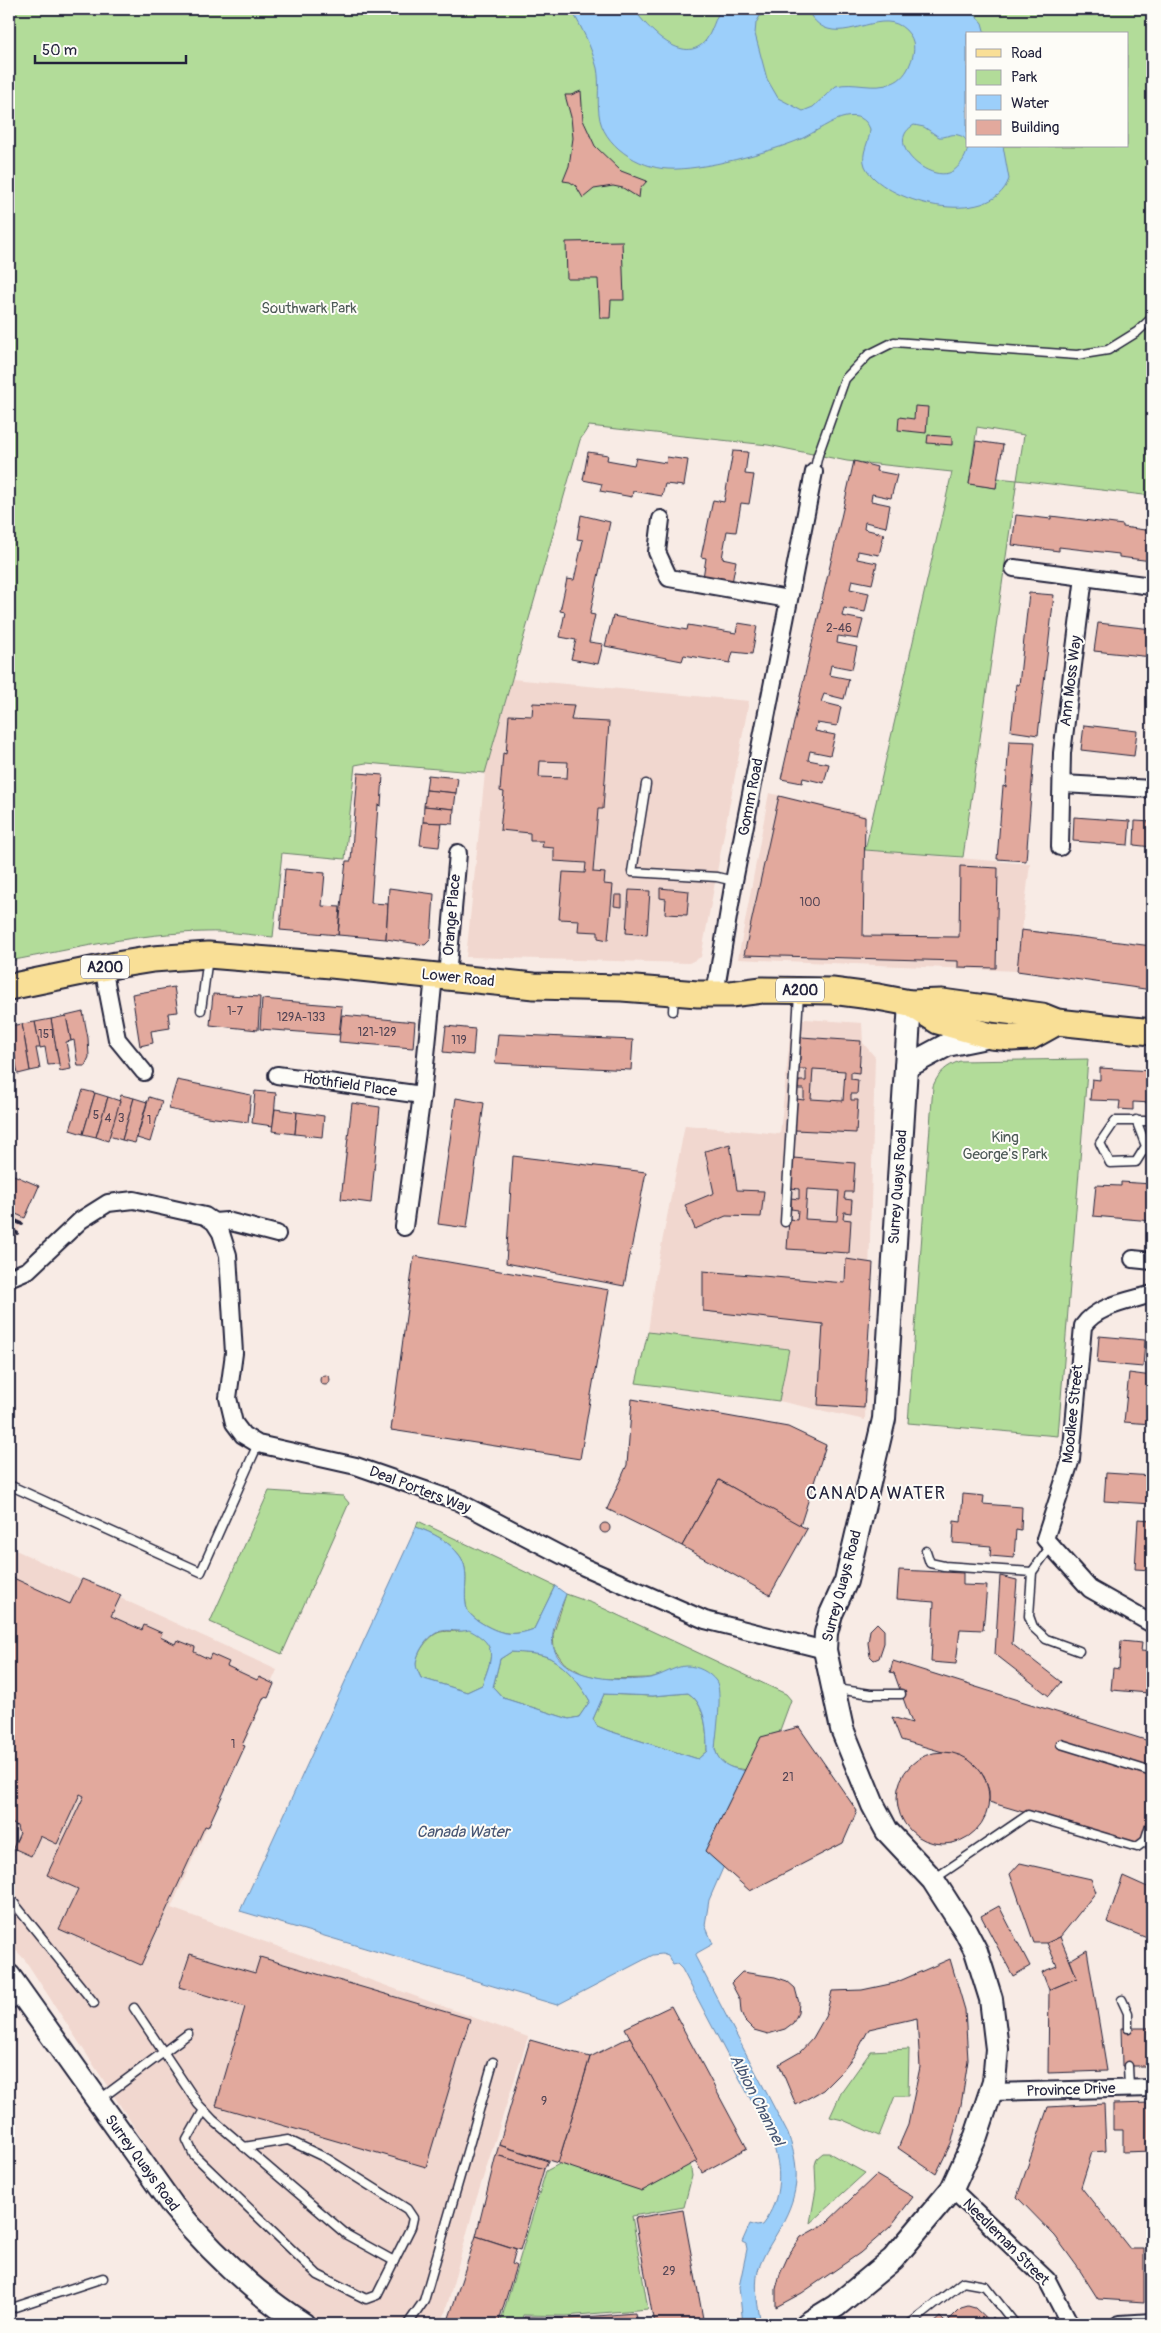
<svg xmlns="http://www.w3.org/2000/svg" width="1161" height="2333" viewBox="0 0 1161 2333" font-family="Pangolin,sans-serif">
  <rect width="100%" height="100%" fill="#f8ebe5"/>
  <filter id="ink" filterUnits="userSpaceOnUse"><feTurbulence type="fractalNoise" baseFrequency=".02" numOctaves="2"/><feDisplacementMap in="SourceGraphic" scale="10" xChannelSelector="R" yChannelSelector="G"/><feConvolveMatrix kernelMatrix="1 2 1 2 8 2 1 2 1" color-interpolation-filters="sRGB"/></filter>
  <g filter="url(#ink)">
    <g fill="#f1d7cf">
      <path d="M512,679L749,701L701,957L689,963L466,957L485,773Z"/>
      <path d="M769,793L866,815L865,850L1030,864L1017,971L738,959Z"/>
      <path d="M792,1018L862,1023L863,1043L875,1057L865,1420L779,1401L789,1349L648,1332L656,1273L685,1125L780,1134Z"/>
      <path d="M9,1211L25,1218L15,1237L9,1235Z"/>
      <path d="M9,1547L277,1670L171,1908L528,2037L476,2200L442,2324H330L297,2311L214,2249L25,1960L9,1943Z"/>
    </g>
    <g fill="#b2dc99" stroke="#6a7f6a" fill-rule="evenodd">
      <path d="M9,9H1152V496L1017,480L963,857L865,850L952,472L847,461L768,445L589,426L580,440L485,773L366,763L355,765L345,859L282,853L273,937C251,935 227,931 205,932C138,933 74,949 9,961ZM967,34H1127V146H967ZM977,427L1024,435L1017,480L997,478L996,488L969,484Z"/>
      <path d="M1088,1059L1058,1436L908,1423L933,1086C939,1072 946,1066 960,1061Z"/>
      <path d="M648,1332L789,1349L779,1401L636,1383Z"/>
      <path d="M269,1491L343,1496L349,1503L282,1654L210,1622Z"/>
      <path d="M418,1521L555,1586L534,1629C513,1637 499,1634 480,1622C475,1619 469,1614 467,1609C462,1591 471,1572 460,1556C449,1541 433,1533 416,1527Z"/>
      <path d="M566,1594L592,1603L786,1694L791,1700L776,1741L749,1770C732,1768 720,1768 715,1749L718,1695L664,1674L650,1678L604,1679L583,1674L564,1663L554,1649L553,1635Z"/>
      <path d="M469,1629C499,1645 492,1658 482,1685L467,1692L421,1678C420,1675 417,1670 416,1667C414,1655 429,1635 440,1632C450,1630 459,1633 469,1629Z"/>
      <path d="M511,1652C523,1653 540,1653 550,1658C567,1667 581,1685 590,1701L579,1717L569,1719L503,1698L493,1687L500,1659Z"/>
      <path d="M688,1693C706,1704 707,1732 707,1751L698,1759L609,1731L597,1726L593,1719L604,1694L653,1696Z"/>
      <path d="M909,2049L908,2096H895L879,2136L843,2120L830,2117L841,2093L871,2051Z"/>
      <path d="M688,2150L692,2176L684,2207L632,2216L648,2309L566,2316L523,2315L521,2324H500L546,2171L567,2160Z"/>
      <path d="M823,2153H829L865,2173L810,2223L816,2189L815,2165L817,2158Z"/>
    </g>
    <g fill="#9ccffa" stroke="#6b8aae" fill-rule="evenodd">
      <path d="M571,9H634C646,27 684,68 706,40C712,32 715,18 721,9H764L756,23L755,34L767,79L778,98L803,111L813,107L836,86C854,81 874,91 892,83C901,80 907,72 910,64C914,55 916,44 910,35C889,5 855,37 828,29C818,26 812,18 806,9H970L982,23L985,34H967V146H1003L1009,179C991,231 881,202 865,166C860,153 870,142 870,129C866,118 857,115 846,117C833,119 814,133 801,139C771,152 700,171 668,169C639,168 602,145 599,114C597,98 600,83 597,68C591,46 582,28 571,9ZM914,125L924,127L939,137C945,138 952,133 958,135C978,139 963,168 949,173C925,180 884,142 914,125Z"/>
      <path d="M416,1527C433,1533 449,1541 460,1556C471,1572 462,1591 467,1609C469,1614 475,1619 480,1622C499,1634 513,1637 534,1629L555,1586L566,1594C561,1608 548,1633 554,1649C564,1681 624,1682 650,1678C662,1676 675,1666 686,1666C698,1666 709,1672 716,1681C723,1691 716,1735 715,1749C721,1772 744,1769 764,1774L709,1900L705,1925L713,1944L697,1953L695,1956L788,2134C802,2174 798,2197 777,2233C770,2245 762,2257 758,2271C754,2288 758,2307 761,2324H743L739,2287L747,2249L746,2244L742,2242L750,2224L757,2226L762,2225C783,2198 782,2168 771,2138L682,1969L677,1964L673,1965L668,1956L662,1954L653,1955L557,2005L240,1911ZM469,1630C499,1645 492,1658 482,1685L467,1692L421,1678C419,1674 416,1668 416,1664C417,1652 427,1637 438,1632C448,1628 459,1633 469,1630ZM511,1652C523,1653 540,1653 550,1658C567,1667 581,1685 590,1701L579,1717L569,1719L503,1698L493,1687L500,1659ZM688,1693C706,1704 707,1732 707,1751L698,1759L609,1731L597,1726L593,1719L604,1694L653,1696Z"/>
    </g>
    <g fill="#e2a99d" stroke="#22223b" fill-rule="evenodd">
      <path d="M581,91L583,120L595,146L621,171L647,181L640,189L639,198L623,188L613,186L594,189L583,198L576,186L570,182L563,181L569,166L573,138L571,117L565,95H571Z"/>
      <path d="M622,241L624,300H611L610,318H600L598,279H567L566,242Z"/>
      <path d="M915,406L928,407L926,433L898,430L899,417L914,419Z"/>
      <path d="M928,435L952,437V445L927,443Z"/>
      <path d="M976,441L1003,445L996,488L969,484Z"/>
      <path d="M733,451L748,452L745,474L754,475L749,504L741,503L736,532L727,531L722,558L736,561L732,583L703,578L706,558L701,557L713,500L724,502Z"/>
      <path d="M588,452L608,455L607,460L634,465L636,458L666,463L667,457L688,460L684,486L665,484L662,496L633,491L632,497L600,491L602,484L583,480Z"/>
      <path d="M854,461L877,467L876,471L897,475L891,498L872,494L871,501L890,505L886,527L865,522L864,529L884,534L879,555L858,551L857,559L877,563L872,584L852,580L850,589L869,593L865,612L844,608L842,616L863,620L858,639L838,636L837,643L857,647L852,669L831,665L829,675L849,679L844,699L824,694L821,702L841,707L837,726L817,723L815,731L835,735L830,755L810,751L808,760L829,764L824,783L803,778L802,783L781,779Z"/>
      <path d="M581,515L610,522L590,614L595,615L589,642L603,644L598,664L571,659L576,640L560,637L565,612L560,611L567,579L574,580L583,540L577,539Z"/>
      <path d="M1016,515L1051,519V516L1123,525V527L1152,531V561L1119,557V554L1059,547V551L1012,545Z"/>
      <path d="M1029,593L1054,595L1038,735L1011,731L1016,684L1019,685Z"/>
      <path d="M613,616L687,630L688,625L736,633L738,623L757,626L752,654L733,652L730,663L684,655L682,661L605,646Z"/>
      <path d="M1098,623L1152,629V657L1094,651Z"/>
      <path d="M533,703L574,705L571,720L609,722L603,809H598L593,872L605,873L604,884L613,885L608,940L598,938V932L578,931L579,920L559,919L563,872L585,873L586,863L554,861V848L542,847L543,841H530V833L500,830L504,792L500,791L503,753L506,754L509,715L532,716ZM540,761L568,762L567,778L539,777Z"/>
      <path d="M1084,725L1137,731L1134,756L1081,750Z"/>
      <path d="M1009,741L1035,742L1026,861L997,859L1003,786L1006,787Z"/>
      <path d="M358,773L383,775L381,806L378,805L371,903L388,904L386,939L338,935L346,861H351Z"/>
      <path d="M428,775L458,778L456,793L426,790Z"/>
      <path d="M426,790L456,793L454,809L424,806Z"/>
      <path d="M779,796L865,817L863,936L959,937L960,866L998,868L996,968L958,967V961L744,955Z"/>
      <path d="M424,806L454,809L453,824L423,822Z"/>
      <path d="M1074,817L1130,821L1128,845L1073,841Z"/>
      <path d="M1135,821L1152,822V847L1134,845Z"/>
      <path d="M423,822L442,823L439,847L420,845Z"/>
      <path d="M285,869L325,873L322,906L340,907L338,935L280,930Z"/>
      <path d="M389,888L434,894L431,939L425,945L386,939Z"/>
      <path d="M660,888L689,891L687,915L665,914L666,899L660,898Z"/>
      <path d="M629,890L650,891L647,935L626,933Z"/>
      <path d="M615,895H622V907L614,906Z"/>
      <path d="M1021,930L1152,946V990L1017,971Z"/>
      <path d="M174,987L178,1012L168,1013L170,1028L151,1031L153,1043L140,1046L132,994Z"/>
      <path d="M213,994L260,997L258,1030L210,1025Z"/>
      <path d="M262,999L342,1006L339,1035L260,1029Z"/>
      <path d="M83,1012L88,1038L89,1057L85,1066H78L74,1040L71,1041L66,1016Z"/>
      <path d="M342,1015L415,1022L413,1048L339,1042Z"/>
      <path d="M66,1016L71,1041L66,1042L71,1069L60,1071L51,1019Z"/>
      <path d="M51,1019L59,1064L48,1065L45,1047L40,1048L35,1022Z"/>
      <path d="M35,1022L40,1048H36L40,1069L30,1071L22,1024Z"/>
      <path d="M22,1024L30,1071L18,1074L14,1052H11L9,1026Z"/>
      <path d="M446,1026L475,1029L473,1055L443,1052Z"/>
      <path d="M498,1034L633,1040L631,1070L495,1063Z"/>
      <path d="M801,1037L861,1041L859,1073L851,1072V1079L858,1080L857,1094H851V1100H858L856,1133L795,1130L797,1099L804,1100V1089H798L799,1081H806V1069H799ZM813,1069L845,1071L843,1101L811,1099Z"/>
      <path d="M1100,1068L1152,1071V1103L1133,1102V1110L1119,1109L1120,1101L1090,1100L1092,1079L1100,1080Z"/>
      <path d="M177,1080L251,1095L248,1122L207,1117L168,1109Z"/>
      <path d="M83,1090L95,1093L83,1134L70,1130Z"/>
      <path d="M255,1091L276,1093L273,1126L252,1123Z"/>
      <path d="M95,1093L108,1097L96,1137L83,1134Z"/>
      <path d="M121,1095L134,1098L122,1140L109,1136Z"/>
      <path d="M108,1097L120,1101L108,1141L96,1137Z"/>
      <path d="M149,1097L162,1101L150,1142L137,1138Z"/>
      <path d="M134,1098L147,1102L135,1143L122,1140Z"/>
      <path d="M456,1098L484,1103L467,1228L438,1224Z"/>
      <path d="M352,1103L380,1107L371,1203L341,1199Z"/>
      <path d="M275,1109L297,1112L295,1134L272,1131Z"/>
      <path d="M297,1112L324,1116L322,1137L295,1134Z"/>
      <path d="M730,1144L737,1190L764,1191L761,1217L726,1216L695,1229L685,1205L714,1193L705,1151Z"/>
      <path d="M513,1156L646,1172L624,1286L506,1263Z"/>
      <path d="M793,1158L855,1163L853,1192H845L844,1199L852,1200L851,1213L844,1212L843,1219L851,1220L849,1253L787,1249L789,1219L797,1220L798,1210L791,1209V1198L799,1199V1189L791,1188ZM807,1189L839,1191L837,1221L805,1219Z"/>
      <path d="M9,1173L39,1186L25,1218L9,1211Z"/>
      <path d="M1121,1182L1152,1184V1221L1093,1216L1096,1185L1121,1186Z"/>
      <path d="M414,1256L609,1290L580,1459L391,1430Z"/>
      <path d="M846,1259L873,1263L864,1408L818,1405L823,1324L703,1311V1271L845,1283Z"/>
      <path d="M1099,1336L1145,1340L1143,1367L1097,1363Z"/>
      <path d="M1129,1373L1152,1376V1424L1124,1422Z"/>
      <circle cx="325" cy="1380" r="5"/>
      <path d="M632,1399L788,1427L826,1445L800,1526L719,1480L682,1546L607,1509L627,1465Z"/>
      <path d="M1106,1473L1152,1476V1504L1104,1501Z"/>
      <path d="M719,1480L807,1529L770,1595L682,1546Z"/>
      <path d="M963,1494L984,1496L983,1504L1022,1507L1021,1530L1016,1529L1014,1558L990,1556L991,1546L953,1543L954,1521L961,1522Z"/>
      <path d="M1138,1519L1152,1520V1570L1135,1569Z"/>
      <circle cx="605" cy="1528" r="5"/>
      <path d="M899,1570L963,1573V1585L987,1586L983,1630L960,1629L956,1664L931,1662L934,1602L897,1599Z"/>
      <path d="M9,1576L70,1604L82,1579L121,1595L111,1616L142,1630L144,1625L162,1633L160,1637L175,1644L177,1640L195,1647L194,1652L209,1659L211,1654L229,1662L227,1666L257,1680L259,1677L274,1684L268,1698L264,1697L242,1745L245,1746L208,1827L205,1826L141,1965L59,1929L78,1889L47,1875L84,1796L80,1794L57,1844L40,1836L31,1856L13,1848L20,1833L18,1831L17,1826L9,1822L11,1810L9,1809Z"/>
      <path d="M1000,1576L1017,1580L1012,1644L1061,1682L1049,1696L995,1654Z"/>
      <path d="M877,1623L884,1630V1643L879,1658L874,1660L870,1656L868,1643L870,1630Z"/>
      <path d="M1121,1641L1142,1643L1141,1651L1152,1652V1703H1148L1149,1693L1111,1690L1113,1668L1119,1669Z"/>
      <path d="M893,1661L1152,1742V1850L989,1802V1791L985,1778L976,1766L967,1759L901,1740L892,1717L912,1723L894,1673L890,1672Z"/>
      <path d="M799,1727L857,1811L843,1843L750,1891L705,1851L761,1737Z"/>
      <circle cx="943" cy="1798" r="46"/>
      <path d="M1020,1863L1091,1879L1096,1892L1060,1937L1047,1943H1034L1010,1874Z"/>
      <path d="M1123,1876L1152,1889V1940L1107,1922Z"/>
      <path d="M999,1906L1030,1966L1013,1976L981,1916Z"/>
      <path d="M1060,1937L1077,1978L1049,1990L1042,1972L1057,1966L1047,1943Z"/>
      <path d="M1087,1950L1107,2071L1048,2073L1049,1990L1077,1978L1070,1960Z"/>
      <path d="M190,1954L255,1973L260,1957L470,2019L426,2167L216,2106L245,2007L179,1987Z"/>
      <path d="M950,1959L965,2010L968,2060L961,2105L952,2141L936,2174L898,2148L908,2125L920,2067L917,2018L869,2029L856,2053L841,2072L823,2090L796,2105L779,2064L800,2052L813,2038L826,2015L832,1991L862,1990L895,1983Z"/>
      <path d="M742,1972L775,1977L787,1981L795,1988L799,2003L798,2013L793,2023L785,2029L768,2034L754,2030L745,2021L741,2012L740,2000L731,1983Z"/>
      <path d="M671,2006L747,2148L702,2173L625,2028Z"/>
      <path d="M1121,2028H1152V2066H1122Z"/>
      <path d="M630,2037L697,2161L642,2191L558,2163L590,2057Z"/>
      <path d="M530,2040L590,2057L558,2163L499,2145Z"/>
      <path d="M1152,2103V2151L1123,2152V2130H1113V2104Z"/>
      <path d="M1104,2104L1106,2151L1092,2152L1081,2187L1130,2249H1144V2302L1098,2299L1079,2269L1055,2236L1017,2197L1048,2107Z"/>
      <path d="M499,2145L548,2161L544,2169L496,2155Z"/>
      <path d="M496,2155L544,2169L520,2250L476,2236Z"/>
      <path d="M876,2175L913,2197L890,2227L860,2253L802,2293L776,2307V2289L780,2274L789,2254L801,2237L826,2223Z"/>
      <path d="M683,2210L704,2324H654L635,2218Z"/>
      <path d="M476,2236L516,2249L512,2264L516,2266L498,2324H447Z"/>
      <path d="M968,2306L975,2308L989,2321L993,2317L1000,2324H932L940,2317L946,2323L961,2308Z"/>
      <path d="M635,2313L637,2324H523L524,2317L572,2318Z"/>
    </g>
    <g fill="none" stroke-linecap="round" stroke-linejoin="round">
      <g stroke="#22223b" stroke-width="11">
        <g id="lane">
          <path d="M814,472L818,455L845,379L868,355L894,342L1077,355L1108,350L1137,332L1152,318"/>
          <path d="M646,784L632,872L717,877L734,881"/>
          <path d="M201,1010L208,957"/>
          <path d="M673,1011L674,994"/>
          <path d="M1136,1120L1146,1146L1136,1162L1110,1163L1100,1143L1115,1121H1152"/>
          <path d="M785,1222L799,994"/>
          <path d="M9,1485L201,1572L258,1444"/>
          <path d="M1051,1546L1032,1572L1029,1616L1033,1627L1046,1639L1079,1651"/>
          <path d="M926,1551L930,1563L944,1566L1032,1572"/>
          <path d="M836,1689L871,1694H901"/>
          <path d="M1061,1744L1152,1772"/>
          <path d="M934,1879L1028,1815L1137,1847L1145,1841L1152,1819"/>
          <path d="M9,1897L94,2003"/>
          <path d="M1122,2000L1128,2013V2028"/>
          <path d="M9,2006L21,1997"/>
          <path d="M134,2008L198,2104L213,2120L347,2235L394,2261"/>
          <path d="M1128,2066L1129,2088"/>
          <path d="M99,2100L188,2034"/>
          <path d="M204,2110L187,2140L194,2155L318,2275L366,2299L377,2295L411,2227L413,2218L407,2209L326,2158L288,2140L244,2147"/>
          <path d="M9,2309L103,2278"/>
          <path d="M408,2324L424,2301L493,2062"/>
          <path d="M910,2324L963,2282L985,2286L1015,2324"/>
        </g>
      </g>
      <g stroke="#22223b" stroke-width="20">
        <g id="street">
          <path d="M661,519L657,552L669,578L788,599"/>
          <path d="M1014,568L1084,577L1062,753L1060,847"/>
          <path d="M1084,577L1151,586"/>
          <path d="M1063,784L1152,789"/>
          <path d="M103,967L117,1039L144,1072"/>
          <path d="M447,977L458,853"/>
          <path d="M715,994L734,881L814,472"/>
          <path d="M277,1075L422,1095"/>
          <path d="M214,1222L227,1221L277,1234"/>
          <path d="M404,1227L422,1095L434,976"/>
          <path d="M1133,1259L1152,1261"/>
          <path d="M9,1278L28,1270L81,1220L108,1203L134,1200L205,1216L214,1222L221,1233L228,1255L234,1353L228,1398L234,1423L243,1435L258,1444L356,1466L457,1501L584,1567L705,1620L825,1650"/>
          <path d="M1152,1294C1130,1301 1097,1305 1083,1326L1071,1459L1045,1539L1090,1589L1152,1624"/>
          <path d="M991,2092L1152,2088"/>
          <path d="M952,2189L1047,2280L1070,2324"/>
          <path d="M1120,2324L1152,2322"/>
        </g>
      </g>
      <g stroke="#22223b" stroke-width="26">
        <g id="secondary">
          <path d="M906,1067L947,1045L991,1036"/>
          <path d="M9,1976L173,2206C211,2252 253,2292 303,2324"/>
          <path d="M807,2324L836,2306L893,2259L952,2189L976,2136L994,2082L997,2049L991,1999L976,1951L965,1930L933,1880L887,1831L873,1805L842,1729L825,1650L826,1633L831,1614L846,1581L884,1419L910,1003"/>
        </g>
      </g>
      <g stroke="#22223b" stroke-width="29">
        <g id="primary">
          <path d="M9,987L116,965L153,959L208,955L331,965L534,986L622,988L698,994H731L762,990L832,991L878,997L910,1003L942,1002L1042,1016L1057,1022L1152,1032"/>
          <path d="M910,1003L938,1021L991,1036L1012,1038L1030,1037L1057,1022"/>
        </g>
      </g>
      <use href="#lane" stroke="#fdfcf7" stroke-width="8"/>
      <use href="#street" stroke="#fdfcf7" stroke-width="16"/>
      <use href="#secondary" stroke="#fdfcf7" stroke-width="22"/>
      <use href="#primary" stroke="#f9df96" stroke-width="25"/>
      <g stroke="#22223b" stroke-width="4">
        <path d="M9,1218L22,1224"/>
        <path d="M9,1230L17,1233"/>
      </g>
    </g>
  </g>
  <g text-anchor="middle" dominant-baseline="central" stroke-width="4" stroke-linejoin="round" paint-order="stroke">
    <g font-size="12" fill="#524454">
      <text x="839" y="628">2-46</text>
      <text x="810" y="902">100</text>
      <text x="235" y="1011">1-7</text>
      <text x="301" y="1017">129A-133</text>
      <text x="377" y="1032">121-129</text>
      <text x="46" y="1034">151</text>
      <text x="459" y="1040">119</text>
      <text x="96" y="1115">5</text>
      <text x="108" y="1118">4</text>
      <text x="121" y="1118">3</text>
      <text x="149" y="1120">1</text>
      <text x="233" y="1744">1</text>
      <text x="788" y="1777">21</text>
      <text x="544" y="2101">9</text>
      <text x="669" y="2271">29</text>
    </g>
    <g fill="#fdfcf7" stroke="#646373" stroke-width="1">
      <rect x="81" y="955.5" width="48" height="23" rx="4"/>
      <rect x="776" y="978.5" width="48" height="23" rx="4"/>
    </g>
    <g font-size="14" font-weight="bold" fill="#22223b">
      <text x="105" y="967">A200</text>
      <text x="800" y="990">A200</text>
    </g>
    <g font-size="15" fill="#4d5a57" stroke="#fdfcf7">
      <text x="309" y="308">Southwark Park</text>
      <text x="1005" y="1137">King<tspan x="1005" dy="17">George's Park</tspan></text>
    </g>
    <g font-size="15" fill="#22223b" stroke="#fdfcf7">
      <text transform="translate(1071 681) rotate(-83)">Ann Moss Way</text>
      <text transform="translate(751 797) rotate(-79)">Gomm Road</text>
      <text transform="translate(452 915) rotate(-85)">Orange Place</text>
      <text transform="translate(458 978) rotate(6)">Lower Road</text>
      <text transform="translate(350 1085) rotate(8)">Hothfield Place</text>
      <text transform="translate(898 1187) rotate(-86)">Surrey Quays Road</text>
      <text transform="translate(1073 1414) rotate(-84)">Moodkee Street</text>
      <text transform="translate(420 1490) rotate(21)">Deal Porters Way</text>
      <text transform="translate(842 1586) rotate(-75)">Surrey Quays Road</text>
      <text transform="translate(1071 2090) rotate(-2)">Province Drive</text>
      <text transform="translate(142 2163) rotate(54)">Surrey Quays Road</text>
      <text transform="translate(1006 2242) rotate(45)">Needleman Street</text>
    </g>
    <g font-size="16" font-style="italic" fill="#475674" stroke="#fdfcf7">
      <text x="463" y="1832">Canada Water</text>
      <text transform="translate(757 2100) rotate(63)">Albion Channel</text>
    </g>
    <g font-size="18" letter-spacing="1" fill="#22223b" stroke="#fdfcf7">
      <text x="876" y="1493">CANADA WATER</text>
    </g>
  </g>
  <rect width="1161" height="2333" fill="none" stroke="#fdfcf7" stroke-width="30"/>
  <rect x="15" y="15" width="1131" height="2303" fill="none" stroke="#22223b" stroke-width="2" filter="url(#ink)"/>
  <rect x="966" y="32" width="162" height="115" fill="#fdfcf7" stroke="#a5a5ac"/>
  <rect x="976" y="49" width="25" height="8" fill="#f9df96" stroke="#a5a5ac"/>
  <text x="1011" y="58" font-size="15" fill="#22223b">Road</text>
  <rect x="976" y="70" width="25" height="15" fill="#b2dc99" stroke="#a5a5ac"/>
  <text x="1011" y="82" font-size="15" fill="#22223b">Park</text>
  <rect x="976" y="95" width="25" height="15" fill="#9ccffa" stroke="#a5a5ac"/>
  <text x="1011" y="108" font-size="15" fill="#22223b">Water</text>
  <rect x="976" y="120" width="25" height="15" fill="#e2a99d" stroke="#a5a5ac"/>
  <text x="1011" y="132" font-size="15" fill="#22223b">Building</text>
  <path d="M35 55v8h151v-8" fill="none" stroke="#22223b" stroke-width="2.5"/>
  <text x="42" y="55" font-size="15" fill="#22223b" stroke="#fdfcf7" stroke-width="4" paint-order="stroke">50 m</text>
</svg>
